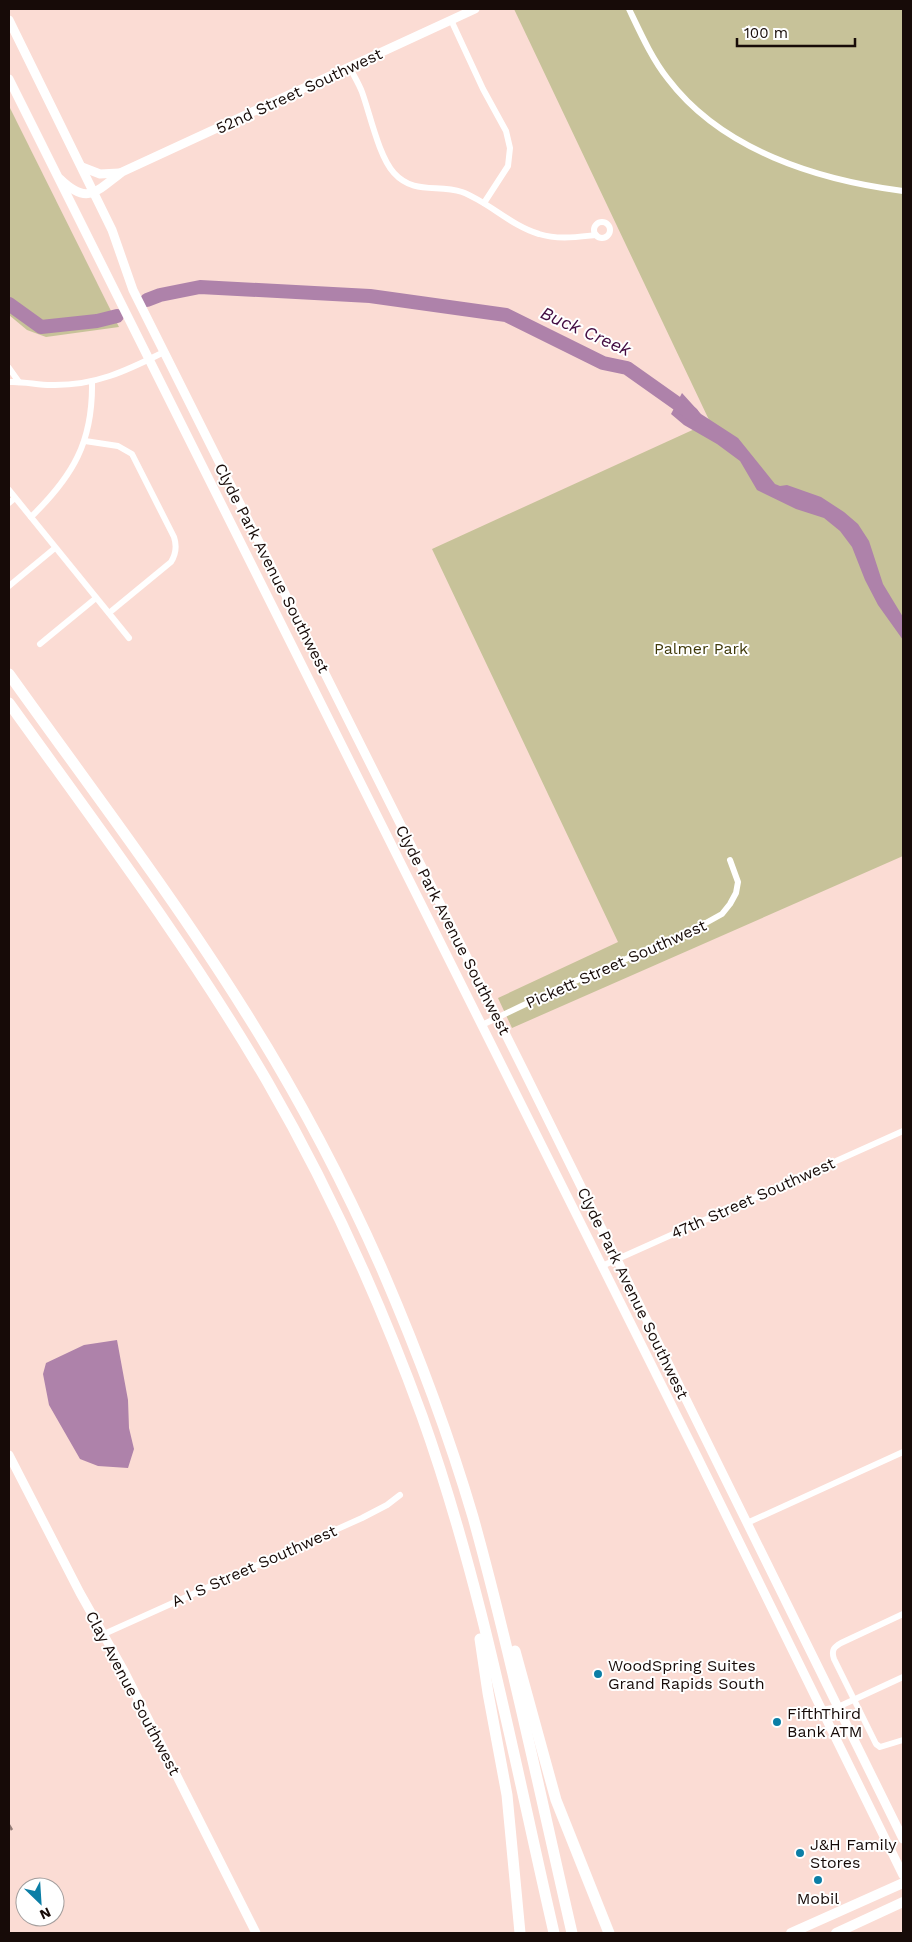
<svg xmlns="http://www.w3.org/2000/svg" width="912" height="1942" viewBox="0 0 912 1942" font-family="'Work Sans',sans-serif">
  <rect width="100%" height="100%" fill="#fbdcd4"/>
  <g fill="#c7c299">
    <path d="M514,9H903V856L512,1028L498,998L618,942L432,549L710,422Z"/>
    <path d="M9,106L119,327L46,337L27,330L9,315Z"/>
  </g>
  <g fill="#ae82aa">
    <path d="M682,393L701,414L738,438L775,484L780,486L787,485L821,497L844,512L858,524L869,541L883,584L903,617V640L878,605L865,580L852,547L840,531L824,518L796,509L757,490L740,461L717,444L684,425L671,414Z"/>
    <path d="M117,1340L128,1400L129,1428L134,1449L128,1468L98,1466L80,1459L49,1405L43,1374L46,1363L84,1345Z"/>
  </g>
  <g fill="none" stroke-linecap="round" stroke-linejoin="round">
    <g stroke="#ae82aa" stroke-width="14">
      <path d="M147,300L160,295L200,287L370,296L506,315L603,363L627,368L692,414"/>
      <path d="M9,304L41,327L97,321L117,316"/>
    </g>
    <g stroke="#fff" stroke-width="6">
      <path d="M629,9C640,32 652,59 668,79C722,150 817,180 903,191"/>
      <path d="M451,20L483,89L506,131L510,148L508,166L484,203"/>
      <path d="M350,68C354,76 359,84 362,92C370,114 379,157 394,173C414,195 437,184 462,192C489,202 511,226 539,234C558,240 577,237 596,235"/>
      <circle cx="602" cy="230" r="8"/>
      <path d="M9,368L19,382"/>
      <path d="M9,382C23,381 37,385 51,385C95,386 126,371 164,352"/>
      <path d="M85,441L118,446L132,454L174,537C177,546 176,554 171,562L109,613"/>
      <path d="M9,490L129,638"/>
      <path d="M9,503L15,498"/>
      <path d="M31,517C73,476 93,442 92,382"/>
      <path d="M9,586L55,548"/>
      <path d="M40,644L96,598"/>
      <path d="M482,1025L559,988L695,929L722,914L730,904L736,893L738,882L730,860"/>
      <path d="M602,1266L903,1131"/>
      <path d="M747,1523L903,1452"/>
      <path d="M903,1614L841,1643C834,1647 831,1650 834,1659L876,1744L880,1747L903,1740"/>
      <path d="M104,1634L362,1518L387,1505L400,1495"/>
      <path d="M822,1710L838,1707L903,1677"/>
    </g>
    <g stroke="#fff" stroke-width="9">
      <path d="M9,20L112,230L133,290L525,1073L903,1839"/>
      <path d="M9,79L697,1456L903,1875"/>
      <path d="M82,167L100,174L119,173"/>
      <path d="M60,179C88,206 96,191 122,172L475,9"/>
      <path d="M9,1455L80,1593L124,1671L256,1933"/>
    </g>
    <g stroke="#fff" stroke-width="10">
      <path d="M791,1933L903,1883"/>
      <path d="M836,1933L903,1902"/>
    </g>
    <g stroke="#fff" stroke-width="11">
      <path d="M9,674C89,786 173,896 246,1013C297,1094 342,1179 381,1267C416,1348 448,1432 473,1517C511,1654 540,1794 572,1933"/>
      <path d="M9,703C98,827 190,949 267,1081C329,1188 380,1301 422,1416C482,1584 514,1760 554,1933"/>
      <path d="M480,1639L488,1693L507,1795L520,1933"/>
      <path d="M515,1651L556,1800L609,1933"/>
    </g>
    <path stroke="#947d78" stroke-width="2.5" stroke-dasharray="10 5" stroke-linecap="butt" d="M9,1825L12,1830"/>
  </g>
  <g fill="#0b7ea6" stroke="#fff" stroke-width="2">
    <circle cx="598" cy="1674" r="5"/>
    <circle cx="777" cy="1722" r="5"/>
    <circle cx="800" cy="1853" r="5"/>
    <circle cx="818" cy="1880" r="5"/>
  </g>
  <g text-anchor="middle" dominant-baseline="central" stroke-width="4" stroke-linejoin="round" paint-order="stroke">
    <g font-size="16" fill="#170b08" stroke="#fff">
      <text transform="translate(299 91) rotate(-25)">52nd Street Southwest</text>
      <text transform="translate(272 568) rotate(63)">Clyde Park Avenue Southwest</text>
      <text transform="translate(453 930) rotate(63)">Clyde Park Avenue Southwest</text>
      <text transform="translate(616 964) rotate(-24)">Pickett Street Southwest</text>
      <text transform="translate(753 1198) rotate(-24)">47th Street Southwest</text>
      <text transform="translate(633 1293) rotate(64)">Clyde Park Avenue Southwest</text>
      <text transform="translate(254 1566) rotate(-24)">A I S Street Southwest</text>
      <text transform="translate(133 1693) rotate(62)">Clay Avenue Southwest</text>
    </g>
    <g font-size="16" fill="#403a0a" stroke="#fff">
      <text x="701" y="648">Palmer Park</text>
    </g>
    <g font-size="16" fill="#170b08" stroke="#fff" text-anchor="start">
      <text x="608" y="1665">WoodSpring Suites<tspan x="608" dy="18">Grand Rapids South</tspan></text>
      <text x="787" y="1713">FifthThird<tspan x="787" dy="18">Bank ATM</tspan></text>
      <text x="810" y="1844">J&amp;H Family<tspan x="810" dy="18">Stores</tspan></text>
      <text x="818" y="1898" text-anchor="middle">Mobil</text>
    </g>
    <g font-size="18" font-style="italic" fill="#430d42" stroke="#fff">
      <text transform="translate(586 331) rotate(24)">Buck Creek</text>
    </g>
  </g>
  <rect width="912" height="1942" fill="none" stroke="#170b08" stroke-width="20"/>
  <g transform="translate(40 1902) rotate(155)"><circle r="24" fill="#ffffff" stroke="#a29d9c"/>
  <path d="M0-4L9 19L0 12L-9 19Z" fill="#0b7ea6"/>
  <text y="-8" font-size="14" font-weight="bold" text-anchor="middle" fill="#170b08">N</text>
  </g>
  <path d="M737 38v8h118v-8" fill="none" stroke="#170b08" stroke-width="2.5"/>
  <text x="744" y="38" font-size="15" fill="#170b08" stroke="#ffffff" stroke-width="4" paint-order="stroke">100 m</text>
</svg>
